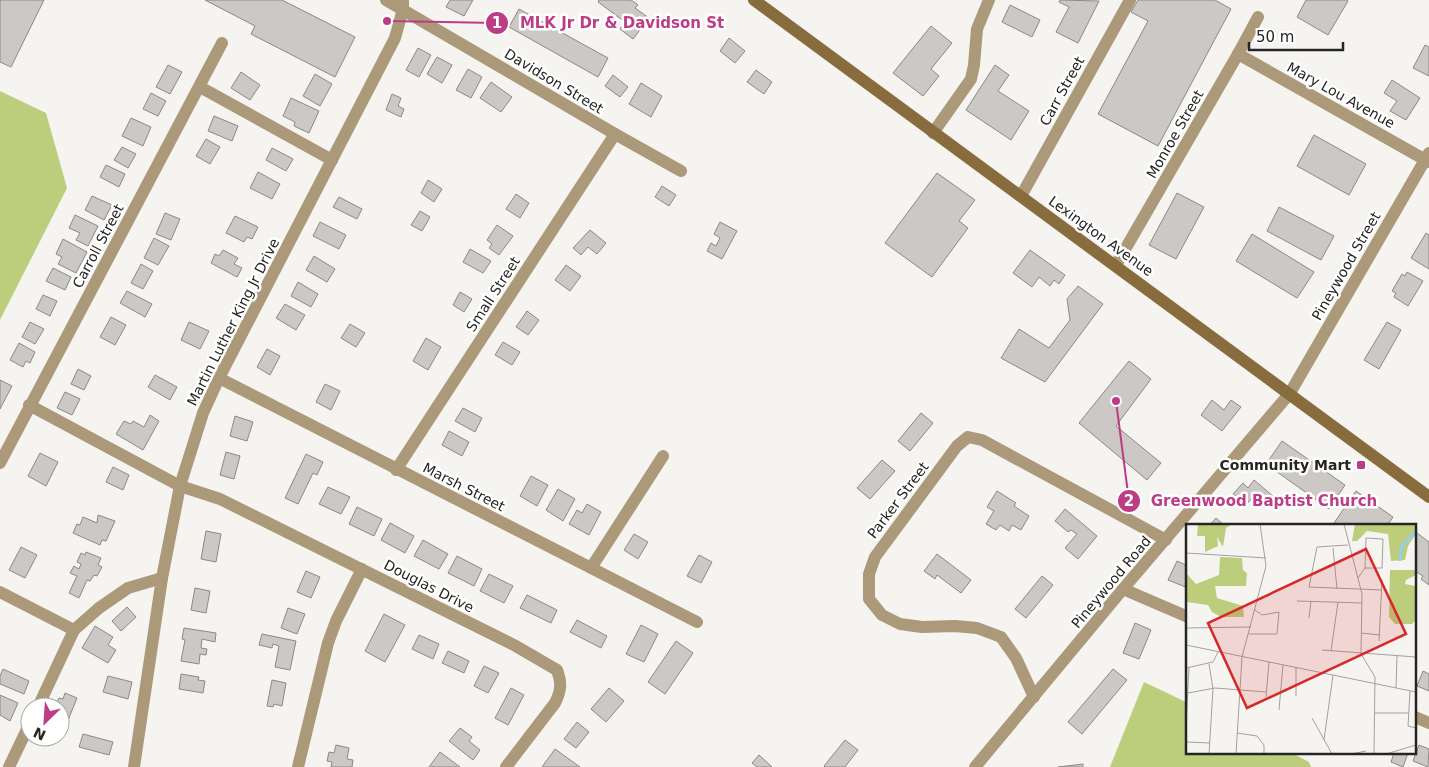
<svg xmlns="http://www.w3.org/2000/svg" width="1429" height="767" viewBox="0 0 1429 767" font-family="'DejaVu Sans',sans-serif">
  <rect width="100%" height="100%" fill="#f6f4f1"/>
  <g fill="#bcce7b">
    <path d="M0,91L46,113L67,188L0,320Z"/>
    <path d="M1144,682L1188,703V753H1292L1309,762L1311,767H1110Z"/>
  </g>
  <g fill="#cbc8c6" stroke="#8b8986">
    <path d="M0,0H44L11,67L0,62Z"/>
    <path d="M205,0H282L355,37L335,77L251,34L255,26Z"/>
    <path d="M450,0H473L464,16L446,7Z"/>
    <path d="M599,0H631L638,5L635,8L649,18L633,39L620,29L625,22L598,2Z"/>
    <path d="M1060,0L1099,1L1078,43L1056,32L1069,7L1059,2Z"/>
    <path d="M1138,0H1215L1231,9L1158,146L1098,114L1148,21L1131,12Z"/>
    <path d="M1306,0H1346L1348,1L1328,35L1297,17Z"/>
    <path d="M1010,5L1040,20L1032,37L1002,22Z"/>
    <path d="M519,9L608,58L598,77L509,27Z"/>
    <path d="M931,26L952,43L931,69L939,76L923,96L893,73Z"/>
    <path d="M729,38L745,51L735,63L720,51Z"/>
    <path d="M1425,45L1429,47V76L1413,68Z"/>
    <path d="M418,48L431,55L419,77L406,70Z"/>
    <path d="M437,57L452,65L442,83L427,74Z"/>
    <path d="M168,65L182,72L170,94L156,87Z"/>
    <path d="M995,65L1009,75L998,91L1029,111L1011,140L966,110Z"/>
    <path d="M468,69L482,77L471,98L456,90Z"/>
    <path d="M756,70L772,82L764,94L747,82Z"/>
    <path d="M241,72L260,85L250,100L231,88Z"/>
    <path d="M315,74L332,84L320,106L303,96Z"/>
    <path d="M613,75L628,87L620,97L605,86Z"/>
    <path d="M1392,80L1420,98L1406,120L1390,111L1397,101L1384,93Z"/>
    <path d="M491,82L512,97L501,112L480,98Z"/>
    <path d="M641,83L662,96L651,117L629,104Z"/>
    <path d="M151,93L166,101L158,116L143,109Z"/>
    <path d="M392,94L401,98L398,106L404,109L401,117L386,110Z"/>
    <path d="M291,98L319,111L309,133L294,126L295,122L283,116Z"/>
    <path d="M214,116L238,126L232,141L208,131Z"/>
    <path d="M131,118L151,127L143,146L122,136Z"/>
    <path d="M1314,135L1366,164L1349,195L1297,166Z"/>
    <path d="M206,139L220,147L210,164L196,156Z"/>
    <path d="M122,147L136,154L128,168L114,160Z"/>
    <path d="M272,148L293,159L286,171L266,160Z"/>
    <path d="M106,165L125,174L119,187L100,177Z"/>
    <path d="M258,172L280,184L272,199L250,188Z"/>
    <path d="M937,173L975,200L959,221L968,228L932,277L885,243Z"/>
    <path d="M428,180L442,189L434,202L421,193Z"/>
    <path d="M662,186L676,195L669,206L655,197Z"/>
    <path d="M1177,193L1204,207L1176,259L1149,245Z"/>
    <path d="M516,194L529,203L520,218L506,209Z"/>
    <path d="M92,196L112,205L104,220L85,210Z"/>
    <path d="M339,197L362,209L357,219L333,207Z"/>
    <path d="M1279,207L1334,236L1321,260L1267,231Z"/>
    <path d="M420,211L430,217L422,231L411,225Z"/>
    <path d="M165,213L180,219L171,240L156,234Z"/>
    <path d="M75,215L98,226L88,246L76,240L80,233L69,228Z"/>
    <path d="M235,216L258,227L252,239L247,237L244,242L226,233Z"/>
    <path d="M320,222L346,235L339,249L313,236Z"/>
    <path d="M720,222L737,231L722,259L707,251L711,243L716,246L720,238L714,234Z"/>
    <path d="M497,225L513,236L499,255L489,248L492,244L487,240Z"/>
    <path d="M590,230L606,243L597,254L588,247L581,255L573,248Z"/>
    <path d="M1426,233L1429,235V269L1411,258Z"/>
    <path d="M1252,234L1314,272L1297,298L1236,261Z"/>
    <path d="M154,238L169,246L158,265L144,258Z"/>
    <path d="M63,239L87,252L76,273L58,264L62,257L56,254Z"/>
    <path d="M470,249L491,261L483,273L463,262Z"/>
    <path d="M223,250L238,258L234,264L242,268L237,277L211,263L215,254L219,256Z"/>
    <path d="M1030,250L1065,275L1059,284L1054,280L1050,286L1039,277L1032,287L1013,273Z"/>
    <path d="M314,256L335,269L327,282L306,270Z"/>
    <path d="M141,264L153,271L143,289L131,283Z"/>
    <path d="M566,265L581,276L570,291L555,280Z"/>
    <path d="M53,268L71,277L65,290L46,281Z"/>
    <path d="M1407,272L1423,281L1408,306L1394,297L1396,293L1392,291L1402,274L1405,276Z"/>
    <path d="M298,282L318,294L311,307L291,296Z"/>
    <path d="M1078,286L1103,304L1045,382L1001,358L1019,329L1049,348L1070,320L1067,299Z"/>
    <path d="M127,291L152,304L145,317L120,303Z"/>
    <path d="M460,292L472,299L464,312L453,305Z"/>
    <path d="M43,295L57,301L50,316L36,309Z"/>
    <path d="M285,304L305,315L296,330L276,318Z"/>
    <path d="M527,311L539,320L528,335L516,327Z"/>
    <path d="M111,317L126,325L115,345L100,337Z"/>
    <path d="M30,322L44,329L35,344L22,337Z"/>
    <path d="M189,322L209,331L200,349L181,340Z"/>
    <path d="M1387,322L1401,330L1379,369L1364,360Z"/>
    <path d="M350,324L365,333L356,347L341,338Z"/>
    <path d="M426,338L441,347L428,370L413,361Z"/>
    <path d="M503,342L520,352L512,365L495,355Z"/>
    <path d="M19,343L35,352L30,363L26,361L23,367L10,360Z"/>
    <path d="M267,349L280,356L270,375L257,367Z"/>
    <path d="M1129,361L1151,379L1116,426L1161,463L1147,480L1079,423Z"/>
    <path d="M78,369L91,376L84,390L71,384Z"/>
    <path d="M155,375L177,387L170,400L148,387Z"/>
    <path d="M0,380L12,386L0,409Z"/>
    <path d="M325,384L340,391L331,410L316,402Z"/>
    <path d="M65,392L80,399L72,415L57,408Z"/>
    <path d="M1212,400L1224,410L1231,400L1241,407L1222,431L1201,415Z"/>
    <path d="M463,408L482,418L475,432L455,421Z"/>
    <path d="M921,413L933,423L910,451L898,441Z"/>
    <path d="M150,415L159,421L143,450L116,434L124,421L131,424L133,421L144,427Z"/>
    <path d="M235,416L253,422L247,441L230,436Z"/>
    <path d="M449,431L469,442L462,456L442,445Z"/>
    <path d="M1282,441L1345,485L1329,509L1266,464Z"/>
    <path d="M226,452L240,456L234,479L220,475Z"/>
    <path d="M40,453L58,462L46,486L28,476Z"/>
    <path d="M306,454L323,462L317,475L313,473L298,504L285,498Z"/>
    <path d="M882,460L895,471L870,499L857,488Z"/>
    <path d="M113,467L129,475L123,490L106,482Z"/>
    <path d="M531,476L548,485L537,506L520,496Z"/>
    <path d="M1254,480L1274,497L1268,504L1256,493L1246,505L1233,494L1243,483L1248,488Z"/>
    <path d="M328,487L350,497L341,514L319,504Z"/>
    <path d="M558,489L575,499L563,521L546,510Z"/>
    <path d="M997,491L1016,503L1014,506L1029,516L1021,530L1012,525L1009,531L1000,525L996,530L986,524L994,511L987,507Z"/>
    <path d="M1356,491L1393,517L1387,526H1332Z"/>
    <path d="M587,504L601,512L589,535L569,524L577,510L582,513Z"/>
    <path d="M357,507L382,519L374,536L349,524Z"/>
    <path d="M1065,509L1097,536L1078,559L1065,548L1077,534L1071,530L1068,532L1055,521Z"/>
    <path d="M98,515L115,521L106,541L102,540L100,545L73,533L77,524L80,525L83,517L97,523Z"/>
    <path d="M1216,518L1225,526H1209Z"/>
    <path d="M390,523L414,536L405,553L381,540Z"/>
    <path d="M206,531L221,534L216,562L201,559Z"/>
    <path d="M1417,533L1429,542V585L1421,579L1423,576L1415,571V535Z"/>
    <path d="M634,534L648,542L638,559L624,550Z"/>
    <path d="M423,540L448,554L439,569L414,556Z"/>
    <path d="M21,547L37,555L25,578L9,570Z"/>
    <path d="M86,552L101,558L98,565L102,567L97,576L94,575L90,581L87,580L79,598L69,593L77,576L70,573L74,566L79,569L81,564L77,562L81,553L85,555Z"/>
    <path d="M937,554L971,580L961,593L937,575L935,579L924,571Z"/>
    <path d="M699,555L712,562L701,583L687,576Z"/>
    <path d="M457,556L482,569L474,586L448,573Z"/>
    <path d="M1177,561L1188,566V588L1168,580Z"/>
    <path d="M306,571L320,577L311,598L297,592Z"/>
    <path d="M489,574L513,586L504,603L480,591Z"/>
    <path d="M1042,576L1053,585L1026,618L1015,609Z"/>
    <path d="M195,588L210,591L206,613L191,610Z"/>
    <path d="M527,595L557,610L551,623L520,608Z"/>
    <path d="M127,607L136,617L121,631L112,621Z"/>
    <path d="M288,608L305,614L297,634L281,628Z"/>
    <path d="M384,614L405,625L385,662L365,651Z"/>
    <path d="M577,620L607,636L601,648L570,632Z"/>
    <path d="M1135,623L1151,630L1139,659L1123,653Z"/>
    <path d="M641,625L658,634L644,662L626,654Z"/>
    <path d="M95,626L113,637L108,645L116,650L108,663L82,648Z"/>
    <path d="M184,628L216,633L215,642L202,639L201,648L207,649L206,655L200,654L199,664L181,661L185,640L182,639Z"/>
    <path d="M262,634L296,641L290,670L275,667L279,646L273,644L272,648L259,645Z"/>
    <path d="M419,635L439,644L433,659L412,649Z"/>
    <path d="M676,641L693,653L665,694L648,682Z"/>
    <path d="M448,651L469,661L464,673L442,663Z"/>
    <path d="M484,666L499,673L488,693L474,686Z"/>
    <path d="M3,669L29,681L24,694L0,684V676Z"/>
    <path d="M1113,669L1127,680L1082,734L1068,722Z"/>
    <path d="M1423,671L1429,674V691L1417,686Z"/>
    <path d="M181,674L199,677L198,680L205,681L203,693L179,689Z"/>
    <path d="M108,676L132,682L128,699L103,692Z"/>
    <path d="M272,680L286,683L282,706L274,704L273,707L267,706Z"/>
    <path d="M511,688L524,695L508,725L495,718Z"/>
    <path d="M609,688L624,701L606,722L591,709Z"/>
    <path d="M65,693L77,698L64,730L60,728V707H55L59,698L63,699Z"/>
    <path d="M0,695L18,703L10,721L0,715Z"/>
    <path d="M577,722L589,732L576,748L564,739Z"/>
    <path d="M460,728L472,737L469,741L480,750L473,760L449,741Z"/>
    <path d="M83,734L113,742L109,755L79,747Z"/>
    <path d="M845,740L858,750L845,767H825L824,766Z"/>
    <path d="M336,745L349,748L347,759L353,760L352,767H331L332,762L327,761L329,752L334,753Z"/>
    <path d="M1419,745L1429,749L1428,767L1413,761Z"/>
    <path d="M555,749L580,767H542Z"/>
    <path d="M440,752L460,767H429Z"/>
    <path d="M1394,753H1408L1403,767L1391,762Z"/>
    <path d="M759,755L772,767H757L752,763Z"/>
    <path d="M1083,764V767H1058Z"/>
  </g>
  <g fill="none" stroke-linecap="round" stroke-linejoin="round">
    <g stroke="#ac9979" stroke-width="12">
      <path d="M386,0L615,134L681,171"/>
      <path d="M1238,54L1429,162"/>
      <path d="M200,87L332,160"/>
      <path d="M933,133L971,79L974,65L977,29L989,0"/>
      <path d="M1021,196L1130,0"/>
      <path d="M1116,265L1238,54L1258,17"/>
      <path d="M219,378L697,622"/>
      <path d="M1290,393L1429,153"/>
      <path d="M29,405L180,486L220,499L514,645L557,670C562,683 561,691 555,703L506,767"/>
      <path d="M0,463L222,43"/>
      <path d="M396,470L615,134"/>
      <path d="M591,568L663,456"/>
      <path d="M1123,589L1188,617"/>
      <path d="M0,592L74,630"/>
      <path d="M1034,697L1016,658L1001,637L977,628L955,626L922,627L900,624L882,615L869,599V574L875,557L957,446L968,437L982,440L1166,540"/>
      <path d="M38,707L74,630L99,608L128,588L162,578"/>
      <path d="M1415,717L1429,723"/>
      <path d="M9,767L30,723"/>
      <path d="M298,767L328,643L336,621L362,569"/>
    </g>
    <g stroke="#ac9979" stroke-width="12">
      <path d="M134,767L162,578L180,486L203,413L219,378L395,38L403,9V0"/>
      <path d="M975,767L1123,589L1290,393"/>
    </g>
    <path stroke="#886c3d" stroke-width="12" d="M754,0L1429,497"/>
  </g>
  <rect fill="#bd3c86" stroke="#fff" stroke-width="2" x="1356" y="460" width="10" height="10" rx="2.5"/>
  <g text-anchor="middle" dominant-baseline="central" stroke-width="5" stroke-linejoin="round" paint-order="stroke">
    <g font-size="14" fill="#252524" stroke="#fff">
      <text transform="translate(554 81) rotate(31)">Davidson Street</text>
      <text transform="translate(1062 91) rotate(-61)">Carr Street</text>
      <text transform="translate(1341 95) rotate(29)">Mary Lou Avenue</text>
      <text transform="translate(1175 134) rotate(-60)">Monroe Street</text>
      <text transform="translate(1101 236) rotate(36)">Lexington Avenue</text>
      <text transform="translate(98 246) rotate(-62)">Carroll Street</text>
      <text transform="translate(1346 266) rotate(-60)">Pineywood Street</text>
      <text transform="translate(493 294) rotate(-57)">Small Street</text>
      <text transform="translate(233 322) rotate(-63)">Martin Luther King Jr Drive</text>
      <text transform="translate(464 487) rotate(27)">Marsh Street</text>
      <text transform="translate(898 500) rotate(-53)">Parker Street</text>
      <text transform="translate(1111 582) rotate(-50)">Pineywood Road</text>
      <text transform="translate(429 586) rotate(27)">Douglas Drive</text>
    </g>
    <g font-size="14" font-weight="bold" fill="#252524" stroke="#fff" text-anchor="end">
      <text x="1351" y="465">Community Mart</text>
    </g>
  </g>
  <g transform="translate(1186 524)">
    <rect width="230" height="230" fill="#f6f4f1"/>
    <path d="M12,0H46L40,4L37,23L31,13L32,22L19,28V12H11ZM169,0H230V10L222,22L219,36L205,37L202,10L181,7L171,17H166ZM34,33L56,34L57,46L61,49L60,62H29L31,74L57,82L58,93H35L26,88L22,81L0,78V49L10,60L33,51ZM204,46H230V51L220,56L219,60L230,62V96L226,100H209L203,93Z" fill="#bcce7b"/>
    <path fill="none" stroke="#92cffa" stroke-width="2.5" d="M214,37L215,23L230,8"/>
    <path fill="none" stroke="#a2a19f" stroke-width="1" d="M158,0L176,70L175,130L189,153L188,230M162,21L131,23L123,63L196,66M147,24L151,65M0,29L80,34M172,54L179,44L180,14L197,15L196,44H179M111,77L176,79M123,94L125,77M0,104L65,103M175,109L194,111M63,110H91L93,88L76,91L69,86M193,117L196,56M0,121L230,168M136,126L230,133M145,127L152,78M110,143V172M0,144L27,138L32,128M210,164L211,132M224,167L222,202L230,204M2,169L29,164L80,168M80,173L83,138M93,186L97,141M188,189H222M126,194L146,230M0,201L3,144M51,209L71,212L78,221V230M138,216L147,151M0,218L24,219M23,230L27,165L23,140M50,230L56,133L80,42L74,0M165,230L180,227M200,230L230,221"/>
    <path fill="#d62828" fill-opacity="0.15" stroke="#d62828" stroke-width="2.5" d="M180,25L220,110L61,184L22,99Z"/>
    <rect width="230" height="230" fill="none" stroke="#252524" stroke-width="2.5"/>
  </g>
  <path fill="none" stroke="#bd3c86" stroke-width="2" d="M387 21L497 23M1116 401L1129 501"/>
  <g fill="#bd3c86" stroke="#fff" stroke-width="2">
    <circle cx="387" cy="21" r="5"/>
    <circle cx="1116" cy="401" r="5"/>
    <circle cx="497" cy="23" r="12"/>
    <circle cx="1129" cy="501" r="12"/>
  </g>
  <g font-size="15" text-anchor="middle" font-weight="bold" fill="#fff">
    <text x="497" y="28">1</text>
    <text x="1129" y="506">2</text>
  </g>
  <g font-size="15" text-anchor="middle" font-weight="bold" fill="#bd3c86" stroke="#fff" stroke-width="5" stroke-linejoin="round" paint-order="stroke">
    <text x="622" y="28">MLK Jr Dr &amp; Davidson St</text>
    <text x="1264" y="506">Greenwood Baptist Church</text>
  </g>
  <g transform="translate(45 722) rotate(205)"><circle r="24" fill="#ffffff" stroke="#a8a8a7"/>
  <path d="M0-4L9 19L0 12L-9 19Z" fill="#bd3c86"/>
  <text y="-8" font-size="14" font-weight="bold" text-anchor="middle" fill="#252524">N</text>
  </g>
  <path d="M1249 42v8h94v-8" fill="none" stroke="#252524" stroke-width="2.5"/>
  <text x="1256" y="42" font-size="15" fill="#252524" stroke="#ffffff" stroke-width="4" paint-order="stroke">50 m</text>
</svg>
